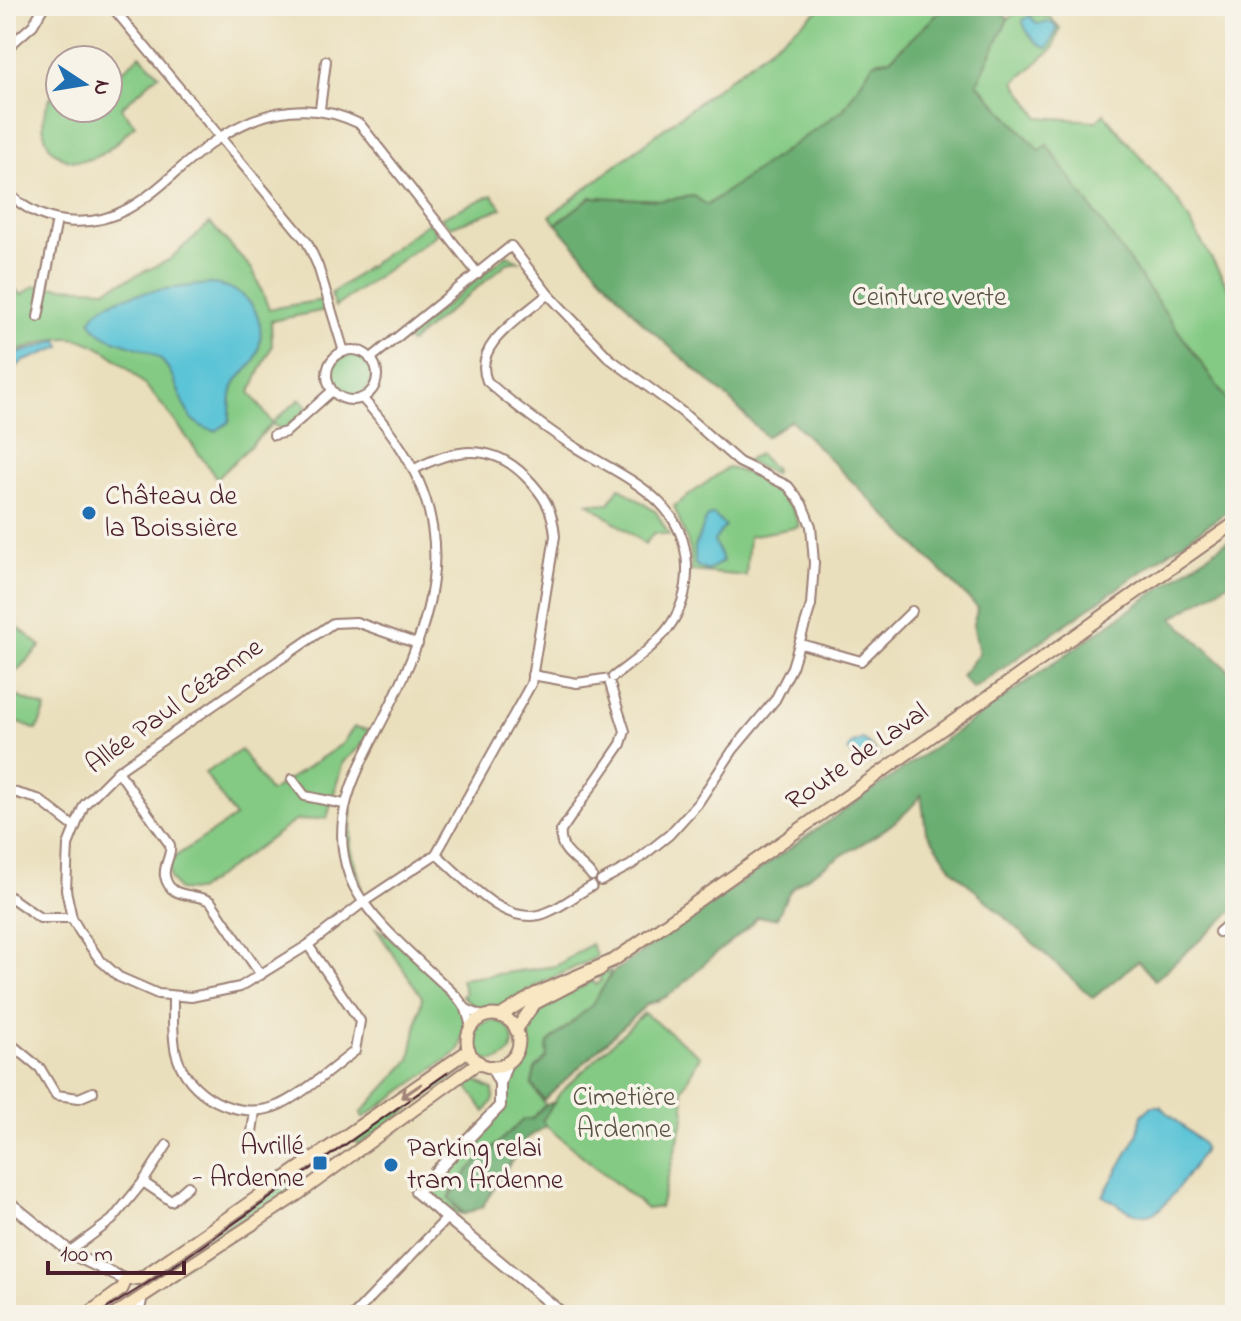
<svg xmlns="http://www.w3.org/2000/svg" width="1241" height="1321" viewBox="0 0 1241 1321" font-family="'Indie Flower',sans-serif">
  <rect width="100%" height="100%" fill="#f7f3e8"/>
  <filter id="ink" filterUnits="userSpaceOnUse"><feTurbulence type="fractalNoise" baseFrequency=".0125" numOctaves="2"/><feDisplacementMap in="SourceGraphic" scale="16" xChannelSelector="R" yChannelSelector="G"/><feConvolveMatrix kernelMatrix="1 2 1 2 8 2 1 2 1" color-interpolation-filters="sRGB"/></filter>
  <filter id="wash" filterUnits="userSpaceOnUse"><feTurbulence type="fractalNoise" baseFrequency=".006" numOctaves="4" result="noise"/><feDisplacementMap in="SourceGraphic" scale="32" xChannelSelector="R" yChannelSelector="G"/><feGaussianBlur stdDeviation="1.8" result="paint"/><feColorMatrix in="noise" values="0 0 0 0 0 0 0 0 0 0 0 0 0 0 0 0 0 1.4 0 .05"/><feComposite in="paint" operator="in"/></filter>
  <g filter="url(#wash)">
    <rect width="100%" height="100%" fill="#eadfbc"/>
    <g fill="#84ca84" stroke="#677458" stroke-width="2">
      <path d="M824,6H946L890,59L878,60L843,110L706,206L694,196L662,200L591,197L556,224L550,216Z"/>
      <path d="M1017,11L1050,17L1060,28L1053,49L1015,82L1039,117L1097,121L1104,114L1178,201L1235,299V411L1046,146L1040,152L976,83L1008,19Z"/>
      <path d="M140,55L159,74L121,108L135,125C122,137 108,154 90,159C46,171 27,119 60,86V108H108V83Z"/>
      <path d="M492,195L502,208L450,227L441,217Z"/>
      <path d="M429,222L437,234L335,307L331,294Z"/>
      <path d="M210,223L253,270L269,309L323,300L326,310L271,321L272,346L250,392L272,423L300,399L308,408L283,430L272,424L217,479C185,436 133,352 78,339C56,334 32,347 11,353L6,341V281L22,295L34,286L107,289L169,260Z"/>
      <path d="M507,255L519,261L507,263L410,343L406,338Z"/>
      <circle cx="352" cy="375" r="20"/>
      <path d="M759,454L775,470L774,474L745,461Z"/>
      <path d="M728,467L775,484L772,491C788,499 796,511 799,527L749,536L746,576L691,571L690,549L674,506Z"/>
      <path d="M619,487L656,512L669,535L654,533L645,544L588,503L609,504Z"/>
      <path d="M6,618L41,646L6,682Z"/>
      <path d="M6,692L46,708L37,730L6,718Z"/>
      <path d="M354,727L370,730L361,746L343,762L327,818L295,821L197,891L178,890L170,878L169,865L176,856L235,817L205,773L241,750L270,792L342,744Z"/>
      <path d="M347,808L351,809V848L362,888L347,855Z"/>
      <path d="M375,927C396,941 462,996 465,1021C466,1028 461,1042 459,1051L363,1118L361,1113L410,1060L422,997Z"/>
      <path d="M591,944L597,957L535,986L502,1010L478,1009L462,996L465,993L461,979L556,966Z"/>
      <path d="M610,970C608,1001 567,1025 547,1047V1058L535,1069L532,1085L545,1105L532,1119H524L451,1192L455,1208L464,1214C449,1214 434,1200 434,1185L504,1107L505,1078L523,1054V1028L530,1013L593,981L596,985L601,981L599,976Z"/>
      <path d="M644,1013L700,1056L682,1090L685,1114L660,1207L647,1209L541,1122L560,1093Z"/>
      <circle cx="493" cy="1041" r="20"/>
      <path d="M460,1061L466,1069L358,1145L353,1137Z"/>
      <path d="M473,1079L493,1090L494,1099L485,1112L466,1084Z"/>
      <path d="M286,1183L292,1191L161,1282L155,1274Z"/>
    </g>
    <g fill="#6bae72" stroke="#5a664e" stroke-width="2">
      <path d="M946,6H997L1008,19L977,83L1040,151L1047,145L1235,411V506L973,689L961,676L979,654L973,624L978,608L791,420L766,437L729,399L643,323L556,224L591,197L662,200L694,196L707,205L843,110L873,63L890,59Z"/>
      <path d="M1235,536V564L1229,568L1230,582L1173,618L1235,676V909L1155,980L1138,961L1093,998L953,870L926,831L921,795C895,834 832,855 794,887C783,896 784,908 776,918L757,917C744,934 729,942 713,956C692,973 676,998 647,1004L544,1100L532,1085L535,1069L547,1058L548,1043L592,1005L612,973Z"/>
      <path d="M554,1102L542,1121L546,1126L526,1139L482,1207L464,1214L449,1198L469,1170L524,1119H532L545,1105Z"/>
    </g>
    <g fill="#5bc4d7" stroke="#527281" stroke-width="2">
      <path d="M1030,16L1037,24L1052,22L1057,29L1048,48C1037,46 1024,31 1023,20Z"/>
      <path d="M211,284C252,287 272,324 254,361C249,370 239,376 234,385C228,397 232,410 229,422L216,431C176,425 185,383 161,360C143,342 101,346 91,321C98,292 184,287 211,284Z"/>
      <path d="M58,340L61,347L22,362L6,376V344L11,356Z"/>
      <path d="M713,514L725,526L714,541L723,561L707,571L695,565V547L707,517Z"/>
      <path d="M863,739L879,755L863,767L848,750L851,744Z"/>
      <path d="M1152,1106H1160L1202,1143L1204,1149C1198,1162 1188,1174 1179,1186C1150,1226 1144,1220 1103,1196L1137,1136L1142,1115Z"/>
    </g>
  </g>
  <g filter="url(#ink)">
    <g fill="none" stroke-linecap="round" stroke-linejoin="round">
      <g stroke="#9a7f74" stroke-width="12">
        <g id="minor">
          <path d="M105,6L113,8L307,242L318,266L344,352"/>
          <path d="M6,49L33,25L44,6"/>
          <path d="M320,109L326,61"/>
          <path d="M6,191C22,207 42,218 65,221C135,230 170,168 222,136C266,108 314,101 360,124L478,274"/>
          <path d="M548,294C524,316 471,344 487,381C506,399 552,433 575,447C624,478 684,498 687,565C689,622 654,646 613,677"/>
          <path d="M38,317L57,220"/>
          <circle cx="352" cy="375" r="25"/>
          <path d="M370,359L511,246L548,294L609,358L682,412L739,462L788,486L802,504L811,526L814,563L811,605L792,667L775,700L733,750L698,803L669,835L631,865L601,881"/>
          <path d="M362,398C468,513 444,604 377,731C353,778 330,821 349,875C363,917 425,965 457,997L466,1009L471,1027"/>
          <path d="M274,435L286,432L332,391"/>
          <path d="M413,470C454,448 492,442 526,477C544,495 553,510 555,536L531,684L436,854L365,901L308,945L240,987L191,997L158,994L119,977L100,960L80,932L72,918L66,890L68,845L84,805L118,771L333,623L356,622L418,644"/>
          <path d="M801,644L861,661L912,611"/>
          <path d="M532,675L577,683L604,679"/>
          <path d="M118,771L170,845C172,856 163,865 165,876C170,901 195,891 211,902L261,975"/>
          <path d="M292,779L305,796L344,804"/>
          <path d="M6,790L38,799L73,826"/>
          <path d="M436,854C465,878 506,931 548,912C563,906 577,894 592,886"/>
          <path d="M592,876C580,860 558,853 561,831L621,744L625,731L610,684"/>
          <path d="M6,894L40,918H72"/>
          <path d="M1219,932L1235,918"/>
          <path d="M173,997C173,1015 172,1035 176,1053C186,1095 239,1123 279,1105C306,1092 331,1069 355,1051L360,1021L308,945"/>
          <path d="M466,1009L484,1017"/>
          <path d="M6,1040L40,1068L56,1095L79,1098L93,1092"/>
          <path d="M252,1132L255,1111"/>
          <path d="M143,1182L167,1145"/>
          <path d="M69,1252L112,1220L143,1182L171,1201L188,1186"/>
          <path d="M139,1315L142,1300"/>
          <path d="M354,1315L447,1218"/>
        </g>
      </g>
      <g stroke="#9a7f74" stroke-width="14">
        <g id="tertiary">
          <path d="M491,1066L500,1083V1106L416,1192L564,1315"/>
          <path d="M500,1083L507,1062"/>
          <path d="M6,1200L74,1255L126,1280"/>
        </g>
      </g>
      <g stroke="#9a7f74" stroke-width="15">
        <g id="secondary">
          <circle cx="493" cy="1041" r="26"/>
          <path d="M500,1016L535,994L614,960L1235,523"/>
          <path d="M516,1030L534,1004L601,969"/>
          <path d="M141,1278L469,1050"/>
          <path d="M86,1315L122,1289L126,1280L141,1278"/>
          <path d="M114,1315L297,1195L479,1062"/>
        </g>
      </g>
      <use href="#minor" stroke="#fff" stroke-width="8"/>
      <use href="#tertiary" stroke="#fff" stroke-width="10"/>
      <use href="#secondary" stroke="#f9e7c3" stroke-width="11"/>
      <path stroke="#4a1f2b" stroke-width="2" d="M97,1315L168,1270L447,1073"/>
    </g>
    <defs><path id="oneway-shaft" d="M-6 0H5M1.5-3L5.5 0L1.5 3" fill="none" stroke-width="1.6" stroke-linecap="round" stroke-linejoin="round" transform="scale(2)"/></defs>
    <use stroke="#a28377" href="#oneway-shaft" transform="translate(411 1091) rotate(146)"/>
  </g>
  <g fill="#1f6fb2" stroke="#f7f3e8" stroke-width="3">
    <circle cx="89" cy="513" r="8"/>
    <rect x="312" y="1155" width="16" height="16" rx="4"/>
    <circle cx="391" cy="1165" r="8"/>
  </g>
  <g text-anchor="middle" dominant-baseline="central" stroke-width="7" stroke-linejoin="round" paint-order="stroke">
    <g font-size="28" fill="#5b5246" stroke="#f7f3e8">
      <text x="929" y="298">Ceinture verte</text>
      <text x="624" y="1098">Cimetière<tspan x="624" dy="32">Ardenne</tspan></text>
    </g>
    <g font-size="28" fill="#4a1f2b" stroke="#f7f3e8" text-anchor="start">
      <text x="105" y="497">Château de<tspan x="105" dy="32">la Boissière</tspan></text>
      <text x="304" y="1147" text-anchor="end">Avrillé<tspan x="304" dy="32">- Ardenne</tspan></text>
      <text x="407" y="1149">Parking relai<tspan x="407" dy="32">tram Ardenne</tspan></text>
    </g>
    <g font-size="28" fill="#4a1f2b" stroke="#f7f3e8">
      <text transform="translate(175 707) rotate(-36)">Allée Paul Cézanne</text>
      <text transform="translate(858 758) rotate(-35)">Route de Laval</text>
    </g>
  </g>
  <rect width="1241" height="1321" fill="none" stroke="#f7f3e8" stroke-width="32"/>
  <g transform="translate(84 84) rotate(102)"><circle r="38" fill="#f7f3e8" stroke="#b29e9c" stroke-width="2"/>
  <path d="M0-6L14 30L0 20L-14 30Z" fill="#1f6fb2"/>
  <text y="-12" font-size="22" font-weight="bold" text-anchor="middle" fill="#4a1f2b">N</text>
  </g>
  <path d="M48 1261v12h136v-12" fill="none" stroke="#4a1f2b" stroke-width="4"/>
  <text x="60" y="1261" font-size="24" fill="#4a1f2b" stroke="#f7f3e8" stroke-width="6" paint-order="stroke">100 m</text>
</svg>
